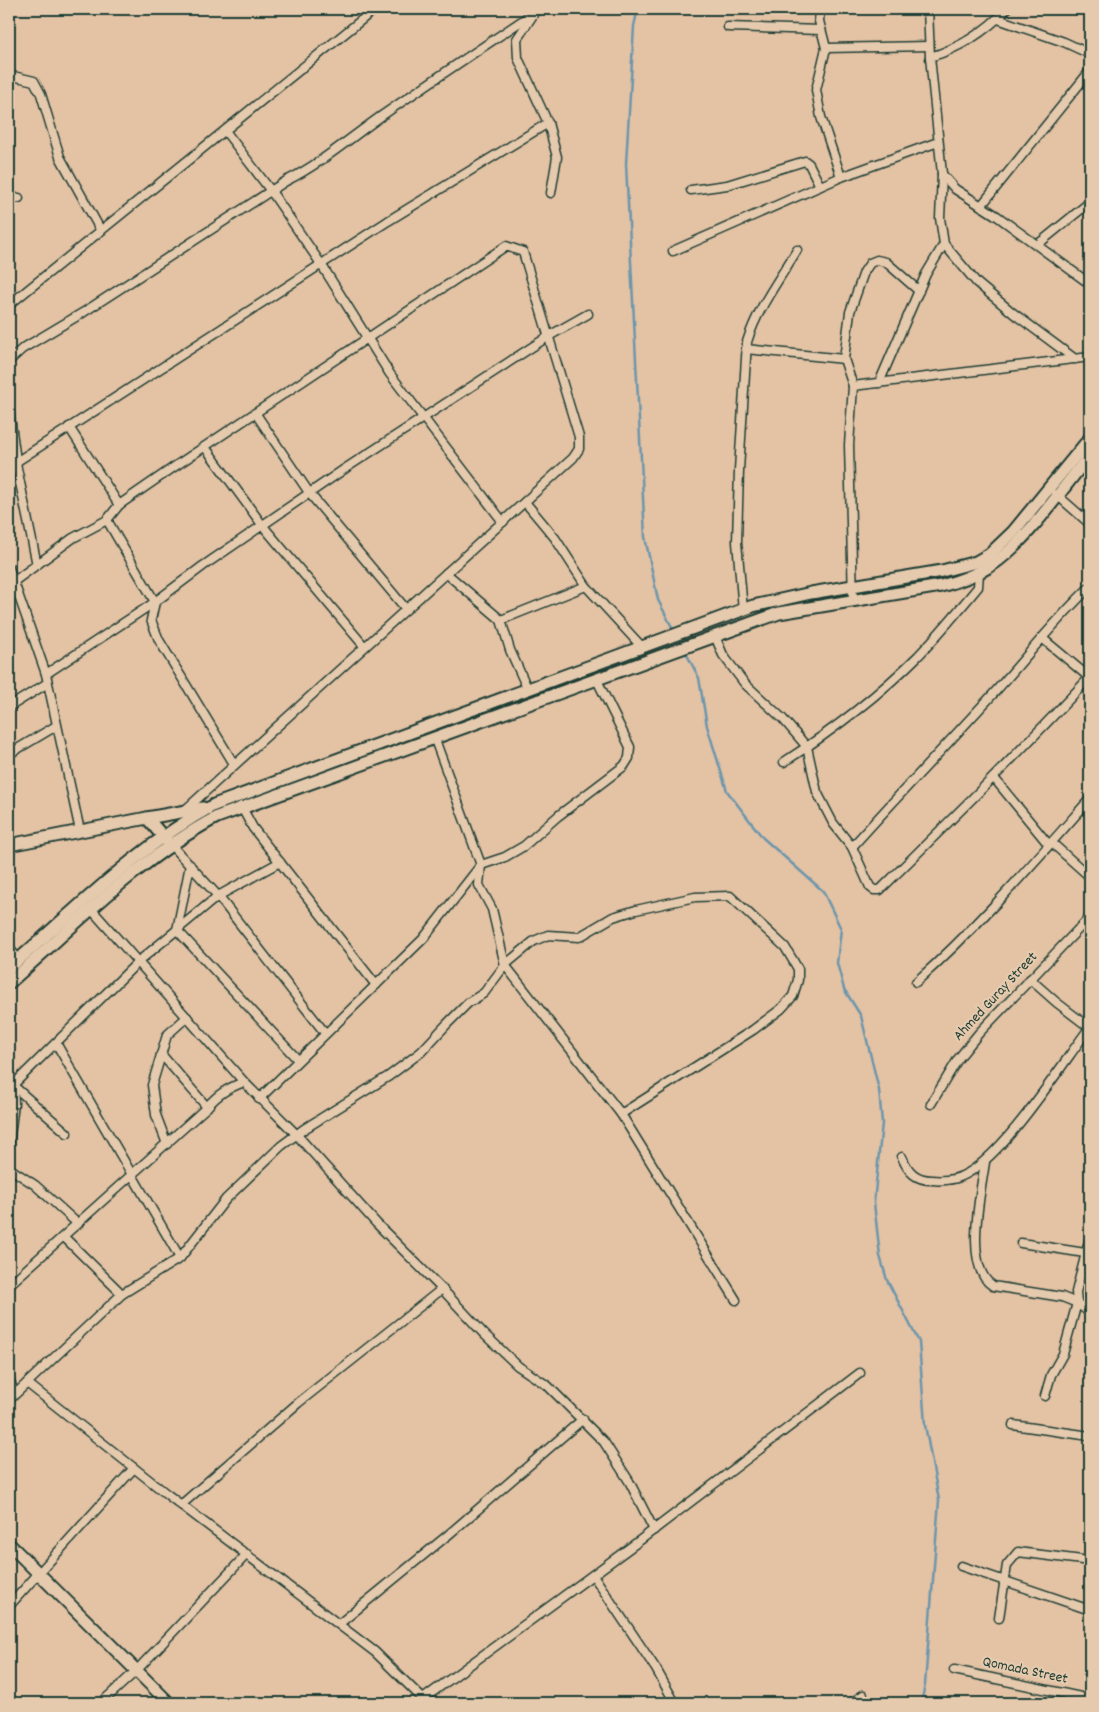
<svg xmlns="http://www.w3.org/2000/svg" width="1099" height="1712" viewBox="0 0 1099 1712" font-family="Dekko,sans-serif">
  <rect width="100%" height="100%" fill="#e4c2a4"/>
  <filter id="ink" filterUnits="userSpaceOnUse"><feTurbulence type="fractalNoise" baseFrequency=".02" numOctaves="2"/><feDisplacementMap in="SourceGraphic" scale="10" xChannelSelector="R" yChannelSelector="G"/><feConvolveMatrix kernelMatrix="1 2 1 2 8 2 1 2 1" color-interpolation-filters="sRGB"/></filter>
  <g filter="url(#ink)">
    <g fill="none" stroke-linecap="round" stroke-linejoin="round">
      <g stroke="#6c96ac" stroke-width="2.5">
        <path d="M638,9L634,26L626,164L645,537L658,600L674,631"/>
        <path d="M685,651L699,678L707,726L727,791L763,838L823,891L841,929L837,963L844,989L861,1016L879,1090L882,1123L874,1203L880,1256L887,1280L919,1342L925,1425L939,1500L925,1685L921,1703"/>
      </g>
      <g stroke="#1f3d34" stroke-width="11">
        <g id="street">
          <path d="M820,9L819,21L826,48L816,90L821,117L841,177"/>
          <path d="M928,9L930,57L942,174L955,189L997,216L1090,284"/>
          <path d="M533,15L517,39L518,58L548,123L557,157L551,193"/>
          <path d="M998,19L1064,42L1090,54"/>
          <path d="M728,27L821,30"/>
          <path d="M826,48L929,46"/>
          <path d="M930,57C960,48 986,31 1007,9"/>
          <path d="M9,75L34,81L41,94L60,157L101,231"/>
          <path d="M226,132L271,191L321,264L390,374L503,522"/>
          <path d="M942,174L940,218L944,244L977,283L1013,313L1075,359"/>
          <path d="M691,190L727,185L805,161L809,164L820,186"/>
          <path d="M9,199L19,198"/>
          <path d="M981,206L1090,71"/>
          <path d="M1037,245L1090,202"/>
          <path d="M673,251L841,177L938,142"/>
          <path d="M9,305L375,9"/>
          <path d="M746,349L844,359"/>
          <path d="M9,361L22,349L84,312L286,181C320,164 349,139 380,117C431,81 483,47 535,12"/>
          <path d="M879,383L926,274L944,244"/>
          <path d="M853,386L1090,357"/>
          <path d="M9,409L17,468L37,565"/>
          <path d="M256,414L310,494L406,609"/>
          <path d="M69,427L119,505"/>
          <path d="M205,447L263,526L364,646"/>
          <path d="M16,462L388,221L548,123"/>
          <path d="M1056,494L1090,524"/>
          <path d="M525,502L555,538L586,586L642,647"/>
          <path d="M107,520L155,602L151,620L159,640L234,764"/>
          <path d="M9,568L46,674L80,831"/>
          <path d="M446,573L501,620L586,586"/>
          <path d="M9,585L73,538L107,520L119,505L174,467L506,246L523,252L579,437V449L573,458L184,811"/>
          <path d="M853,600L849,445L853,386L844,359L850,312L864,272L870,263L877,260L886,262L919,291"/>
          <path d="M743,610L737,542L739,470L747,342C757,309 779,280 797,250"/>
          <path d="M501,620L510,650L528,690"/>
          <path d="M715,636L723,655L745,684L783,719L807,747L817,792L833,823L852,847L870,887L874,890H880C951,820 1022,750 1090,677"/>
          <path d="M1042,638L1090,678"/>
          <path d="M46,674L155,602L203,566L346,468L549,336L588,314"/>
          <path d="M9,707L46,684"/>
          <path d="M434,737L481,865L479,885L492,909L505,965L621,1114L736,1300"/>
          <path d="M9,754L56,726"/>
          <path d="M784,762C832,731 878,696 918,656C939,634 959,610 978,587L979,573"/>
          <path d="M994,778L1049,845"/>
          <path d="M241,806L253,828L376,985"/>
          <path d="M1052,843L1090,877"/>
          <path d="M171,845L218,896L325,1033"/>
          <path d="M852,847C895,799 939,753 982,706C1019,667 1051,624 1090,587"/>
          <path d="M190,865L177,930L298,1060"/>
          <path d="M92,910L244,1082L296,1134L377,1224L442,1289L484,1334L518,1366L548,1386L604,1442L629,1481L654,1530"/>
          <path d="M9,948L19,960"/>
          <path d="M1030,979L1056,1002L1090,1028"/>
          <path d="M916,982C979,926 1034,862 1090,799"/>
          <path d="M56,1043L180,1258"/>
          <path d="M161,1054L207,1107"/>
          <path d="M9,1082L67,1133"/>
          <path d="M259,1099L423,939L481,865L505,857L524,846L558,816L624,766L629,758L630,747L596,678"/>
          <path d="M931,1104L958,1059L979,1033L1090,917"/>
          <path d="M167,1144L156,1115L152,1085L167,1035L187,1017"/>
          <path d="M9,1145L14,1103L13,1085L139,961L218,896L280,862"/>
          <path d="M902,1157C908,1172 916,1180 932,1180C941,1181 954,1180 962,1176C1002,1159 1062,1064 1090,1027"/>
          <path d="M985,1162C981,1192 963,1268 993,1286L1062,1297L1077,1303L1090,1313"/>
          <path d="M9,1168L35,1185L78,1224"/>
          <path d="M64,1237L122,1294"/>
          <path d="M1021,1243L1085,1253"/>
          <path d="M9,1285L207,1107C218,1094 228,1088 244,1082"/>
          <path d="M9,1377L14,1394"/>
          <path d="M27,1383L168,1495L375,1652L427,1703"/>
          <path d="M1045,1396L1051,1375L1063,1354L1077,1303L1076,1292L1090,1237"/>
          <path d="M9,1400L122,1294L180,1258L226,1199L281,1146L304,1129L389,1076L421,1052L447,1024L468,1003L484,993L505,965L534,941L548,935L579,937L613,917L636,910L695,897L730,896L785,947L798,969V980L793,996L781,1009L753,1030L621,1114"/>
          <path d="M1013,1425L1090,1436"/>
          <path d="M181,1505L298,1403L442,1289"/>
          <path d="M961,1566L1090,1610"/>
          <path d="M593,1575L656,1669L675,1703"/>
          <path d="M9,1606L134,1468"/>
          <path d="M999,1618L1007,1565L1018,1552L1090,1561"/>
          <path d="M339,1624L448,1535L583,1419"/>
          <path d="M954,1670L1090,1699"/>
          <path d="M423,1699L639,1541L860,1373"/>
          <path d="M101,1703L136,1671L247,1554"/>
          <path d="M851,1703L863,1695"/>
        </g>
      </g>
      <g stroke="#1f3d34" stroke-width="15">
        <g id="secondary">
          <path d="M147,818L203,808"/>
          <path d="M9,845L147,818L166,840"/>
          <path d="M9,968C75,911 137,847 214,805L753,606L811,593L942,571L976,562L990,554L1013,532L1090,438"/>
          <path d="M9,983C74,926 141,857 217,817L779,613L941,586C959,581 977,575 993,564C1026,542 1064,486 1090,455"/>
          <path d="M9,1544L169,1703"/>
        </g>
      </g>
      <use href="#street" stroke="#e6caad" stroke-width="8"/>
      <use href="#secondary" stroke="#e6caad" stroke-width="11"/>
    </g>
  </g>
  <g text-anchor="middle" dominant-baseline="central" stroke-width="4.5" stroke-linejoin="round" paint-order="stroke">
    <g font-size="15" fill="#1f3d34" stroke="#e6caad">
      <text transform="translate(996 997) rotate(-47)">Ahmed Guray Street</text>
      <text transform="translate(1025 1671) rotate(12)">Qomada Street</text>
    </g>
  </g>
  <rect width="1099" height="1712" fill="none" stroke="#e6caad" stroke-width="30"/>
  <rect x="15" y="15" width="1069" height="1682" fill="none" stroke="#1f3d34" stroke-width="2" filter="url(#ink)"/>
</svg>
